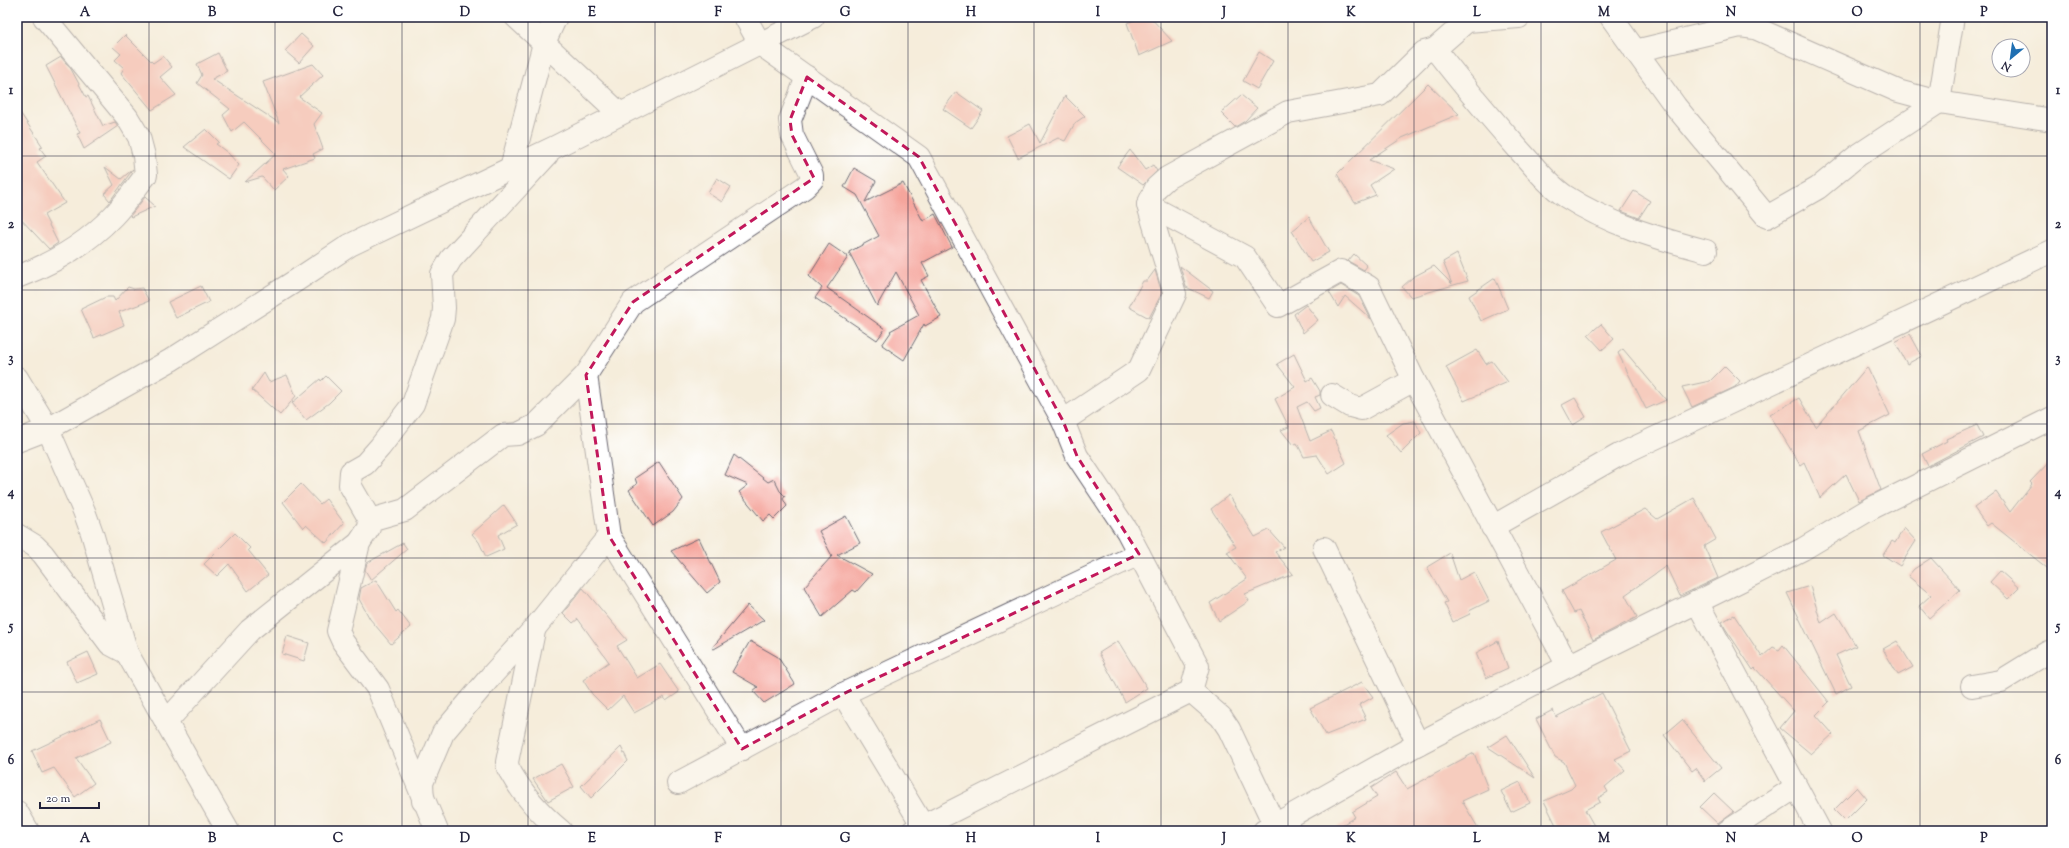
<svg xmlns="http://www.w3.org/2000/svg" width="2069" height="848" viewBox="0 0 2069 848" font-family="'Sorts Mill Goudy',serif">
  <rect width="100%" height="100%" fill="#fff"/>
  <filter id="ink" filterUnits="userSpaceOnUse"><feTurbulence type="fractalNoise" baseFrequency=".025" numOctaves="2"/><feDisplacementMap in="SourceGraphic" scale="8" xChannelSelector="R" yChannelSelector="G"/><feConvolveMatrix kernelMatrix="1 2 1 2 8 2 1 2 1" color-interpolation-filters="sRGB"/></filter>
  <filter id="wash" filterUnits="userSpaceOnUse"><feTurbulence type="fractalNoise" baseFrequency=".012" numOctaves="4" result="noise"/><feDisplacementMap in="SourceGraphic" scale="16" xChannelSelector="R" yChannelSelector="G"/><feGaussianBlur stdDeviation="0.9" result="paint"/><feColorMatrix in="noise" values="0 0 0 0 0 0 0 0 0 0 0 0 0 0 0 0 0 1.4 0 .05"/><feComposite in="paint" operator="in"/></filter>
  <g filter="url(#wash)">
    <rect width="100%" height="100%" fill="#f5eddb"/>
    <g id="blocks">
      <g fill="#f5a59c">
        <path d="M1142,17H1150L1172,41L1139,56L1127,23Z"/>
        <path d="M301,34L314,46L299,63L285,51Z"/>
        <path d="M125,35L153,63L163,56L172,67L160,77L176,95L152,110L121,73L124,68L115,60L121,54L113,47Z"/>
        <path d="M1259,52L1273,61L1257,89L1243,81Z"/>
        <path d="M218,53L227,71L212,79L279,123L263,82L313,64L323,75L299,97L322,113L314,124L323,149L313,154L315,158L283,169L289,176L274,190L262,177L245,182L276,154L244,122L232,132L223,115L230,109L197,83L202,75L197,64Z"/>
        <path d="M61,57L71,69L86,97L88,96L103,126L115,122L118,126L84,149L77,134L80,133L46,66Z"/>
        <path d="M1428,84L1459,114L1402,138L1369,160L1394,169L1370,185L1376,195L1355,203L1337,174Z"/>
        <path d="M956,92L983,111L971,128L943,109Z"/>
        <path d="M1241,95L1257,108L1245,121L1235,127L1221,113Z"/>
        <path d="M1065,96L1085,116L1075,123L1065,141L1058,138L1018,158L1007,136L1030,124L1040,143Z"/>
        <path d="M17,108L43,147L40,148L46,156L37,162L65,203L44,215L58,243L49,249L17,215Z"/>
        <path d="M206,129L219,142L216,144L228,153L239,165L229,179L184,147Z"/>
        <path d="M1130,150L1145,170L1153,165L1157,171L1143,185L1117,167Z"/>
        <path d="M105,167L121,179L133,169L110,201L104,194L114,185Z"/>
        <path d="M854,168L876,181L865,202L903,183L923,221L935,214L952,247L922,263L929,276L921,280L941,317L925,326L924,324L904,360L882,345L891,332L890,331L919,315L896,272L877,306L849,252L879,236L857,195L844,187Z"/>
        <path d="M717,178L731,187L722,202L708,193Z"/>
        <path d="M1634,191L1650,201L1639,218L1621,211Z"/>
        <path d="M145,197L155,206L131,217L130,216Z"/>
        <path d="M1309,217L1329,252L1311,262L1292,231Z"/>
        <path d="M829,244L848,257L827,288L885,329L877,340L815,298L822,288L809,276Z"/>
        <path d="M1354,254L1367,266L1364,270L1348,261Z"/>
        <path d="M1457,254L1468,281L1411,297L1402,287L1413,277L1434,266L1452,284L1443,262Z"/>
        <path d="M1180,266L1213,291L1209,298L1186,287Z"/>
        <path d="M1155,270L1162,293L1149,318L1129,307L1143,281H1147Z"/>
        <path d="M1495,278L1508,309L1481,321L1469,296Z"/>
        <path d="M1341,285L1359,296L1371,319L1345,296L1338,307L1329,292Z"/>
        <path d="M201,286L209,302L176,318L168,302Z"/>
        <path d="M128,287L134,289L142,288L149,301L119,312L124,325L94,338L81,309L106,297H113L115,301Z"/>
        <path d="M1306,305L1318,320L1303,333L1294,314Z"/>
        <path d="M1601,324L1614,339L1602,350L1588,335Z"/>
        <path d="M1910,334L1922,356L1907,364L1895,342Z"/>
        <path d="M1623,349L1666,400L1646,409L1618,353Z"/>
        <path d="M1477,350L1486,364L1492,361L1508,382L1464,401L1446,367Z"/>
        <path d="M1294,354L1307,381L1312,378L1320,391V395L1315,397L1320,408L1314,411L1307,402L1297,407L1310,441L1331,431L1346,463L1329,474L1317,455L1304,457L1297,443L1293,445L1281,430L1289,427L1275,399L1295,387L1277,364Z"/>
        <path d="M1725,366L1740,381L1735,387L1692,407L1682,387L1710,381Z"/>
        <path d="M1867,367L1890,415L1859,431L1881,490L1859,501L1846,474L1820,498L1804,462L1800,465L1770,415L1799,398L1816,427Z"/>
        <path d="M264,373L269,382L287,375L296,396L280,415L252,390Z"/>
        <path d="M326,376L341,391L329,403L306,420L292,403L320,379L321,381Z"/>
        <path d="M1575,398L1586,417L1573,425L1562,405Z"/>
        <path d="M1415,421L1421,433L1401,453L1386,435L1403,423Z"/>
        <path d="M1977,425L1983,437L1928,466L1922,454L1947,441L1946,439Z"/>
        <path d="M734,455L768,482L774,479L780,491L785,496L783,499L787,506L774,519L770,515L763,521L739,492L748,485L725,475Z"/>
        <path d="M2052,459V572L1991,523L1987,526L1974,508L1996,492L2010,512L2032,484L2030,482Z"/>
        <path d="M659,462L683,499L673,512L653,526L629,490L637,484L635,478Z"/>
        <path d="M301,484L320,504L326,499L344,523L326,543L306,525L303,528L283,502Z"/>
        <path d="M1229,495L1255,537L1269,530L1284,547L1275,552L1293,574L1245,594L1249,601L1219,621L1210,603L1247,579L1227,552L1236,547L1211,509Z"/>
        <path d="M1694,498L1716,539L1704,546L1718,578L1680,596L1666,566L1625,595L1637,617L1593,640L1579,611L1574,613L1562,591L1616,560L1601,532L1645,509L1657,519Z"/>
        <path d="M504,505L517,524L498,535L504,549L486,557L479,542L472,534Z"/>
        <path d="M846,516L860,543L837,555L872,574L856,592L853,590L822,617L804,587L832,556L819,531Z"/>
        <path d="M1904,528L1916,541L1900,566L1883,555L1892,541L1895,543Z"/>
        <path d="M235,533L250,548L248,550L268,575L248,591L229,564L217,576L204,564Z"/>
        <path d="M699,538L720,582L707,593L671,551Z"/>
        <path d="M403,543L407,549L371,580L365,570L367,563Z"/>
        <path d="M1450,553L1459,580L1474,572L1489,601L1469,611L1470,614L1453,622L1444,603L1447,602L1427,567Z"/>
        <path d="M1931,558L1960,590L1929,618L1919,606L1931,595L1908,576L1914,569Z"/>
        <path d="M2000,571L2019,588L2008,599L1990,582Z"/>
        <path d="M376,580L396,612L398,610L411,627L391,644L370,619L359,599L361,588Z"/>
        <path d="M1810,586L1821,623L1836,613L1856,646L1836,655L1851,686L1836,694L1787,593Z"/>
        <path d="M583,588L627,640L617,646L637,678L660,664L679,692L666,701L664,697L634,713L623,696L608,710L592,694L583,680L609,662L578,619L573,623L563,613Z"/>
        <path d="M748,605L764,620L714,649L712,648Z"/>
        <path d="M1734,615L1762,657L1773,647L1779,650L1783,645L1829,702L1816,715L1833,734L1811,754L1780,728L1794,711L1755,668L1753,670L1725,628L1722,622Z"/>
        <path d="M287,636L309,643L304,661L282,654Z"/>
        <path d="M750,641L778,657L795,684L764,703L753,691L758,687L732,672Z"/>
        <path d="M1118,641L1147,688L1125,702L1099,653Z"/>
        <path d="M1498,641L1508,668L1486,678L1476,653Z"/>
        <path d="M1897,641L1913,667L1898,675L1883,649Z"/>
        <path d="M88,652L98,674L77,683L67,662Z"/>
        <path d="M1362,682L1373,697L1359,705L1366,719L1326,735L1310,708Z"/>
        <path d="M1602,693L1631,751L1615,759L1625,770L1605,787L1608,792L1598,798L1600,802L1585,810L1597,831H1559L1544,801L1571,789L1575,785L1564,762L1555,757L1536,719L1553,710L1556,717Z"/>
        <path d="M100,719L111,742L76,758L94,783L75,797L54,768L42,773L32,751Z"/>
        <path d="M1682,720L1721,768L1705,781L1696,768L1692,771L1664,735Z"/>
        <path d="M1507,735L1535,778L1488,747Z"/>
        <path d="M621,747L628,761L591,798L581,786Z"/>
        <path d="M1474,753L1488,789L1462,801L1480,831H1332L1355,817L1352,812L1377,797L1371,788L1396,772L1407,789Z"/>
        <path d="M561,764L574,787L548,801L533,779Z"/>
        <path d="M1520,782L1530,803L1511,812L1501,791Z"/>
        <path d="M1857,787L1867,799L1845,821L1834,810Z"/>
        <path d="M1714,793L1734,812L1718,824L1700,807Z"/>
      </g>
    </g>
  </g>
  <g filter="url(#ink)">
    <use href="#blocks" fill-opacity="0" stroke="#6c6973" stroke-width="1"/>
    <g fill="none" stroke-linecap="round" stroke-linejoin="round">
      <g stroke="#6c6973" stroke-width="24">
        <g id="minor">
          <path d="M516,17L619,113"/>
          <path d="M745,17L760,44L919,157L1063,421L1077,456L1127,531L1198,666L1191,691L913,831"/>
          <path d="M1611,17L1676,107L1767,217L1818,188L1857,156L1939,102L1953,17"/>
          <path d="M1435,49C1462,84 1491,118 1520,151C1534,166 1548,185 1565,196C1608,224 1657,238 1706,251"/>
          <path d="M1635,51L1740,26L1755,28L1898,91L1939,102L2052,120"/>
          <path d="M511,168L544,43L556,17"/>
          <path d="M1148,205L1245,257L1278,306L1341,271L1369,287L1414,380L1568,666"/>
          <path d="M17,277C52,264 87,243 113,216C125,204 135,189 146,175L144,156L139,137L127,117L44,17"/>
          <path d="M17,378L48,429L84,511L92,533L127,653L228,831"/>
          <path d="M1332,395L1350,406L1361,409L1414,380"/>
          <path d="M1063,421L1139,370L1175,294L1148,205L1156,188L1167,178L1288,112L1380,95L1424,52L1435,49L1467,21L1519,17"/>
          <path d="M17,441L48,429L171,360L297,280L350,245L555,147L813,17"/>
          <path d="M370,520L405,510L503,435L518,434L536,425L586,375L633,302L805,187L812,180V175L792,135L790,120L807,77"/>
          <path d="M1492,527L1619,455L2052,251"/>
          <path d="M17,535L35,546L43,554L110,644L127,653"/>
          <path d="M609,536L742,749"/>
          <path d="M359,543L338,631L343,642L378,689L437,831"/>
          <path d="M1324,548L1418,744"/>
          <path d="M1697,602L1820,831"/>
          <path d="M534,631L507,762L508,768C521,792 540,814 561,831"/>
          <path d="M1972,686L2001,681L2048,652H2052"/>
          <path d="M1191,691L1221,717L1229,729L1274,824"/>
          <path d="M843,694L923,826"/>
          <path d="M166,722L250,630L359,543L369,528L370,520L350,485L351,472L365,464L380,447L413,404L443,319L444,308L442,274L451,259L547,155"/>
          <path d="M678,783L843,694L1139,554"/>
          <path d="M423,801L422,783L443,733L491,676L534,629L609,536L586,375"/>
          <path d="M17,812L28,831"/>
          <path d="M1264,831L1418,744L1568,666L1744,579L1803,549L1870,509L2052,418"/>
          <path d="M1728,831L1796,787"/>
        </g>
      </g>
      <use href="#minor" stroke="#fff" stroke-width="22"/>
    </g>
  </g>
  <path d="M0 0H2069V848H0ZM807,77L919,157L1063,421L1077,456L1139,554L843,694L742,749L609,536L586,375L633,302L814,178L792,135L790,120Z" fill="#f5eddb" fill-opacity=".55" fill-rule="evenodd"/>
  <path fill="none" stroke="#c2185b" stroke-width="3" stroke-dasharray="8 5" stroke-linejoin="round" d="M807,77L919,157L1063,421L1077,456L1139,554L843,694L742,749L609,536L586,375L633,302L814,178L792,135L790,120Z"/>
  <path fill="none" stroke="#22223b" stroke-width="1" stroke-opacity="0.55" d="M149,17V831M275,17V831M402,17V831M528,17V831M655,17V831M781,17V831M908,17V831M1034,17V831M1161,17V831M1288,17V831M1414,17V831M1541,17V831M1667,17V831M1794,17V831M1920,17V831M17,156H2052M17,290H2052M17,424H2052M17,558H2052M17,692H2052"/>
  <rect width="2069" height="848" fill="none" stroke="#fff" stroke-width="44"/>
  <g transform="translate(2011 58) rotate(209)"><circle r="19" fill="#ffffff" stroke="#a7a7b1"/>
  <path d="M0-3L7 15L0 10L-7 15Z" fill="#1f6fb2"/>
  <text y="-6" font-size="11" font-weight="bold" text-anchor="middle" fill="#22223b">N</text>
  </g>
  <path d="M40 802v6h59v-6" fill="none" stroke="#22223b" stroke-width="2"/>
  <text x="46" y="802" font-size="12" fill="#22223b" stroke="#ffffff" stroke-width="3" paint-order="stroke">20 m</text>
  <rect x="22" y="22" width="2025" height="804" fill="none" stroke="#22223b" stroke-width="1.5"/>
  <g font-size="13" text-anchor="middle" font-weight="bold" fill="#22223b">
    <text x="85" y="16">A</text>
    <text x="212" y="16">B</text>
    <text x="338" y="16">C</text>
    <text x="465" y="16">D</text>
    <text x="592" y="16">E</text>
    <text x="718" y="16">F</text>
    <text x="845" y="16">G</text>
    <text x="971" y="16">H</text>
    <text x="1098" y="16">I</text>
    <text x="1224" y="16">J</text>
    <text x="1351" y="16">K</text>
    <text x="1477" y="16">L</text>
    <text x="1604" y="16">M</text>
    <text x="1731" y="16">N</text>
    <text x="1857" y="16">O</text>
    <text x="1984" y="16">P</text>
    <text x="11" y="94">1</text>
    <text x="2058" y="94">1</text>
    <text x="11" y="228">2</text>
    <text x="2058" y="228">2</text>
    <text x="11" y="362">3</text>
    <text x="2058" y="362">3</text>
    <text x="11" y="496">4</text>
    <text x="2058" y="496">4</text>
    <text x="11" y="630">5</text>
    <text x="2058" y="630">5</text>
    <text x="11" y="764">6</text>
    <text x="2058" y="764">6</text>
    <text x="85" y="842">A</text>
    <text x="212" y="842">B</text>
    <text x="338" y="842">C</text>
    <text x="465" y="842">D</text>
    <text x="592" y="842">E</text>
    <text x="718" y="842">F</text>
    <text x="845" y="842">G</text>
    <text x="971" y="842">H</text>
    <text x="1098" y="842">I</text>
    <text x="1224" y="842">J</text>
    <text x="1351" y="842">K</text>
    <text x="1477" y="842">L</text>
    <text x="1604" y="842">M</text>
    <text x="1731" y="842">N</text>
    <text x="1857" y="842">O</text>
    <text x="1984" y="842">P</text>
  </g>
</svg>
